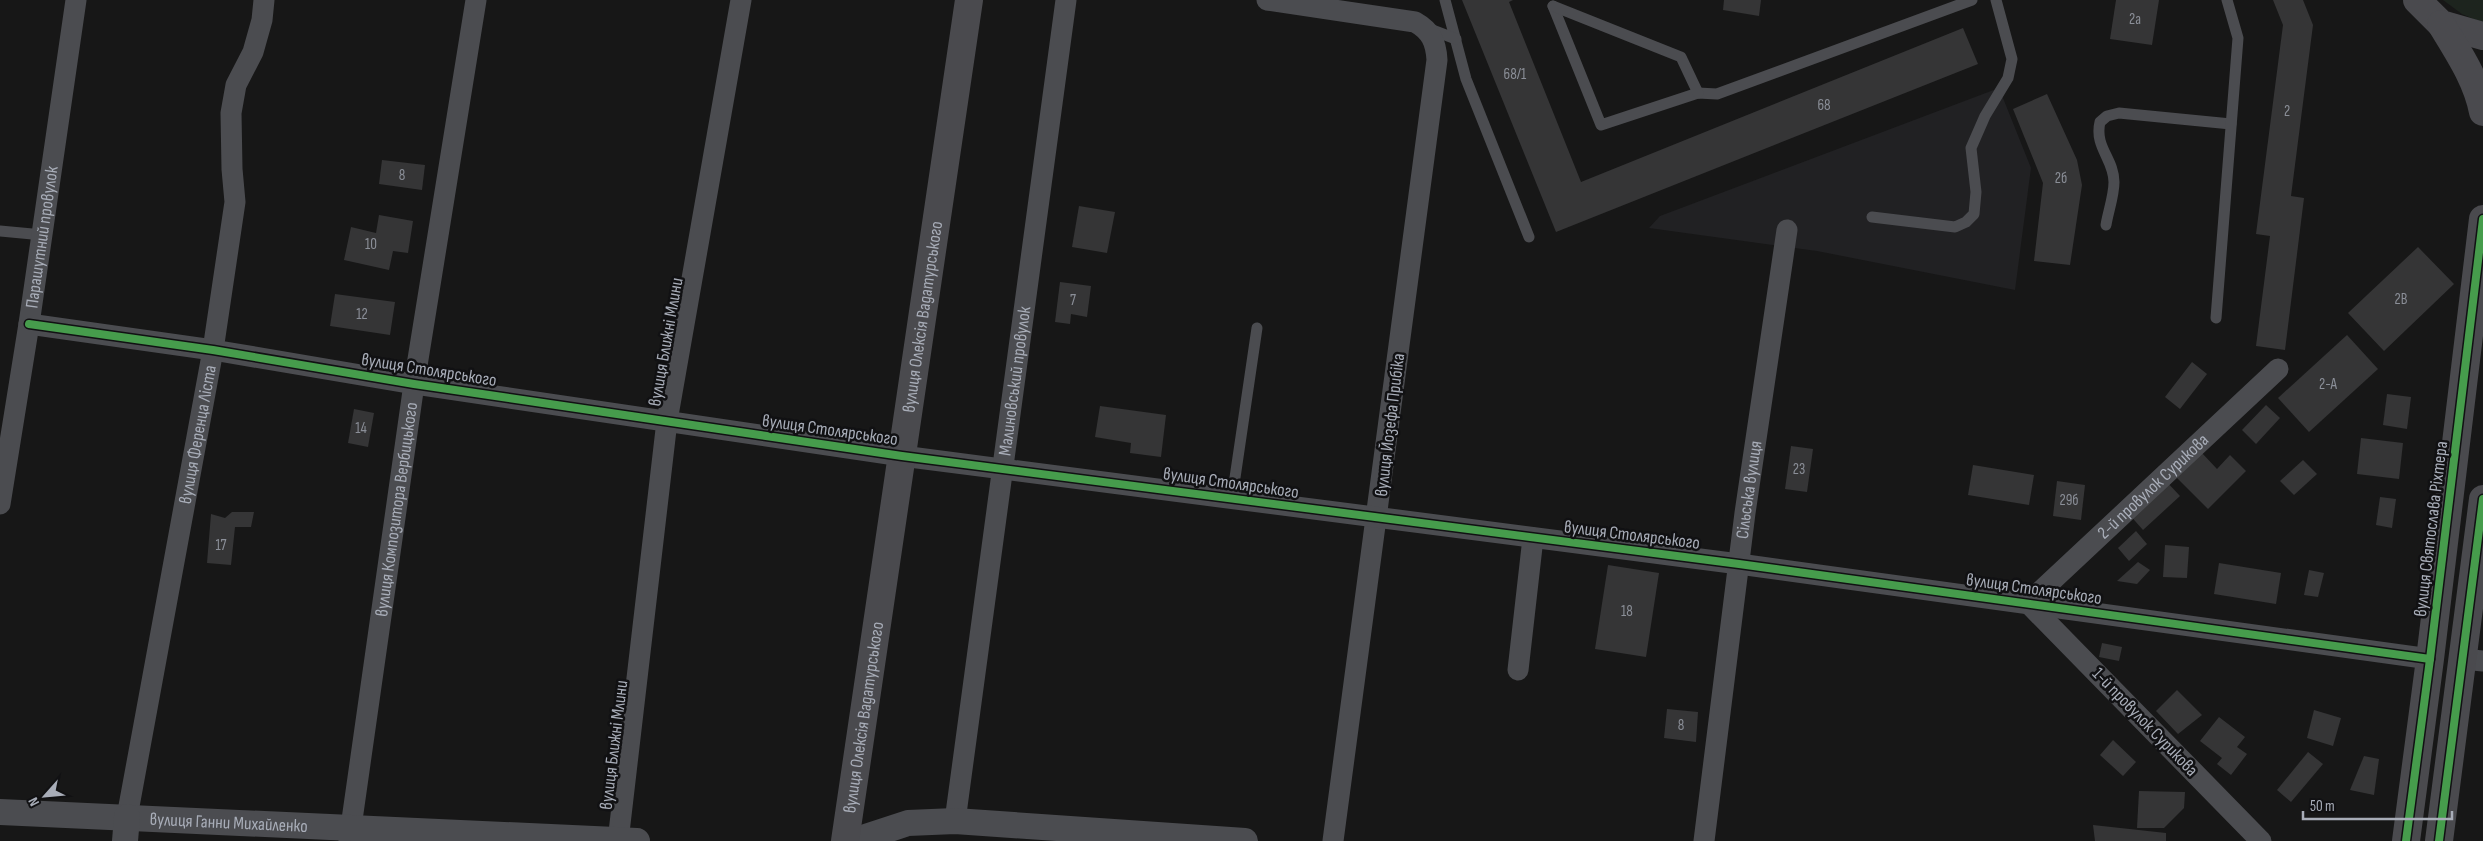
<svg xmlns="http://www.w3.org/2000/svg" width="2483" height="841" viewBox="0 0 2483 841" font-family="'Sofia Sans Condensed',sans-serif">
  <rect width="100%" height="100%" fill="#171717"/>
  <path fill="#212123" d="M1999,88L2031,168L2015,290L1817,251L1649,228L1660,216Z"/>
  <path fill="#1d241e" d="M2443,0H2483V23L2462,14Z"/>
  <g fill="#353536">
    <path d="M1462,0H1513L1509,2L1581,182L1963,28L1978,64L1556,232Z"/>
    <path d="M1724,0H1761L1759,16L1723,10Z"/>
    <path d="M2116,0H2159L2152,45L2110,39Z"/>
    <path d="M2273,0H2303L2313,25L2291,196L2304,198L2285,350L2256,346L2270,236L2256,234L2283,25Z"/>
    <path d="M2047,94L2077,160L2082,185L2070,265L2034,261L2043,183L2013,109Z"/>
    <path d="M382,160L425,165L422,190L379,184Z"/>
    <path d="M1079,206L1115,212L1107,253L1072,247Z"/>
    <path d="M379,215L413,221L408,253L393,251L389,270L344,260L351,227L376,233Z"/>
    <path d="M2418,247L2454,284L2384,351L2348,313Z"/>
    <path d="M1060,282L1091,286L1087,317L1071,314L1070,324L1055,322Z"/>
    <path d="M335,294L395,302L390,335L330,326Z"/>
    <path d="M2347,335L2378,369L2309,432L2278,398Z"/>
    <path d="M2192,362L2207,374L2180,409L2165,397Z"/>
    <path d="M2387,394L2411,397L2407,429L2383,425Z"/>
    <path d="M2266,405L2280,418L2256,444L2242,430Z"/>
    <path d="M1100,406L1166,415L1161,457L1130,453L1131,443L1095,437Z"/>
    <path d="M354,409L374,413L368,447L348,443Z"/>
    <path d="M2361,438L2403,443L2399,479L2357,474Z"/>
    <path d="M1791,446L1813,449L1807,492L1785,489Z"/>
    <path d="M2201,452L2217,469L2230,455L2246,471L2208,509L2176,477Z"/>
    <path d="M2303,460L2317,474L2294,495L2280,481Z"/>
    <path d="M1973,465L2034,475L2029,505L1968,495Z"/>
    <path d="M2164,479L2180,496L2143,530L2128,513Z"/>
    <path d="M2057,481L2085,485L2081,520L2053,516Z"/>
    <path d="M2380,497L2396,499L2392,528L2376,525Z"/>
    <path d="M232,512H254L251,527H235L231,565L207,563L211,514L225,518Z"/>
    <path d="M2136,531L2147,544L2129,561L2118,548Z"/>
    <path d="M2165,545L2189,547L2187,578L2163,577Z"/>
    <path d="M2138,562L2150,570L2137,584L2117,581Z"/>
    <path d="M2219,563L2281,573L2276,604L2214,594Z"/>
    <path d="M1608,565L1659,573L1646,657L1595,649Z"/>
    <path d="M2309,570L2324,573L2318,597L2304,595Z"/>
    <path d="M2102,643L2122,647L2119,661L2099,657Z"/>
    <path d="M2177,690L2202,715L2178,734L2156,711Z"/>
    <path d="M1667,709L1698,712L1696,742L1664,738Z"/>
    <path d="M2314,710L2341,718L2333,746L2307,738Z"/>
    <path d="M2219,717L2245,737L2237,747L2247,754L2231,775L2217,764L2222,758L2200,741Z"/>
    <path d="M2113,740L2136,762L2123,776L2100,755Z"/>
    <path d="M2308,752L2323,764L2291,802L2277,790Z"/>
    <path d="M2364,756L2379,759L2374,795L2350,790Z"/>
    <path d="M2139,791L2185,792L2184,808L2164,828H2137Z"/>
    <path d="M2093,825L2166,833V841H2095Z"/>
  </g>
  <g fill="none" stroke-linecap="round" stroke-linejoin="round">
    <g stroke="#4b4c50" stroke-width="11">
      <path d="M1445,0L1466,79L1529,237"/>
      <path d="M1553,6L1601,125L1698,93L1717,94L1972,0"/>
      <path d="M1553,6L1681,57L1698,93"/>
      <path d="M1427,28L1456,39"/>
      <path d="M1872,217L1955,227L1966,222L1974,214L1976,192L1971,148L1985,116L2008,78L2012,59L1996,0"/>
      <path d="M2106,225C2108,212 2114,196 2114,182C2114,159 2094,147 2100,122L2107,116L2119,113L2231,124"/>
      <path d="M0,231L43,235"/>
      <path d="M2216,318L2238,38L2227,0"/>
      <path d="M1232,498L1257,328"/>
    </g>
    <g stroke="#4b4c50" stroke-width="21">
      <path d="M1267,0L1415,22C1431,31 1436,42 1437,60L1333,841"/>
      <path d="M29,324L213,350L414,384L902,456L1739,564L2430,659"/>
      <path id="s1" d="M0,504L29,324L76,0"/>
      <path d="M2463,659L2483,661"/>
      <path d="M1518,670L1533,538"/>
      <path id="s2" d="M127,817L213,350L235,202L232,169L231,113L236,85L253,52L262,20L264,0"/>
      <path id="s3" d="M955,821L1066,0"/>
      <path id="s4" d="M349,841L414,384L476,0"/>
      <path d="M618,841L667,421L741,0"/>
      <path id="s5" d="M1704,841L1745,513L1787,230"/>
      <path id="s6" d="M2261,841L2028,603L2278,369"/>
    </g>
    <g stroke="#4b4c50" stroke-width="26">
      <path id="s7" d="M0,812L637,841"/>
      <path d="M125,841L127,817"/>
      <path d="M853,841L908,823L955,821L1245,841"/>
    </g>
    <g stroke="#4a4a4e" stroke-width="28">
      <path d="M2417,0L2441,24L2483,36"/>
      <path d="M2441,24C2458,52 2477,80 2483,112"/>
      <path id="s8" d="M845,841L969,0"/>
      <path d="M2406,841L2430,659L2483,219"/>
      <path d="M2439,841L2483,499"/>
    </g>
    <g stroke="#111113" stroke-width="11">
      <g id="cycleway">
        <path d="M29,324L213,350L414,384L902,456L1739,564L2430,659"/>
        <path d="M2406,841L2430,659L2483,219"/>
        <path d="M2439,841L2483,499"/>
      </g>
    </g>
    <use href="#cycleway" stroke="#469c4c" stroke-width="8"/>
  </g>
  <g text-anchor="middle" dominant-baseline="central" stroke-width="5" stroke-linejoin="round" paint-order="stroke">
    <g font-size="15" fill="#8b8f98">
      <text x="2135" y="19">2а</text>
      <text x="1515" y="74">68/1</text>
      <text x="1824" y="105">68</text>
      <text x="2287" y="111">2</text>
      <text x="402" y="175">8</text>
      <text x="2061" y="178">2б</text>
      <text x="371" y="244">10</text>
      <text x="2401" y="299">2В</text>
      <text x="1073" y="300">7</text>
      <text x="362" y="314">12</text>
      <text x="2328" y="384">2-А</text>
      <text x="361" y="428">14</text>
      <text x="1799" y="469">23</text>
      <text x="2069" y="500">29б</text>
      <text x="221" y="545">17</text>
      <text x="1627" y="611">18</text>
      <text x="1681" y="725">8</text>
    </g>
    <g font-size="18" fill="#a8adb8" stroke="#111113">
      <text stroke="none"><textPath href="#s1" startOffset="270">Парашутний провулок</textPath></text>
      <text stroke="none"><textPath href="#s8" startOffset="530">вулиця Олексія Вадатурського</textPath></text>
      <text transform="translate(666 342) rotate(-80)">вулиця Ближні Млини</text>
      <text transform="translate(429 370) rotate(9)">вулиця Столярського</text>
      <text stroke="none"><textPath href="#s3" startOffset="444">Малиновський провулок</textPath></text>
      <text transform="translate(1390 425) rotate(-83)">вулиця Йозефа Прибіка</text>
      <text transform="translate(830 430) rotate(8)">вулиця Столярського</text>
      <text stroke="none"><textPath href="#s2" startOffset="389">вулиця Ференца Ліста</textPath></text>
      <text transform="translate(1231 483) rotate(8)">вулиця Столярського</text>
      <text stroke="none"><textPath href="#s6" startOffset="504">2-й провулок Сурикова</textPath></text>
      <text stroke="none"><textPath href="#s5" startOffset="354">Сільська вулиця</textPath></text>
      <text stroke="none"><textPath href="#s4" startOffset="335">вулиця Композитора Вербицького</textPath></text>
      <text transform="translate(2431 529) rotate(-83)">вулиця Святослава Ріхтера</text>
      <text transform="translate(1632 535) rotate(7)">вулиця Столярського</text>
      <text transform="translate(2034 589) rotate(8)">вулиця Столярського</text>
      <text stroke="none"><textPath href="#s8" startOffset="125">вулиця Олексія Вадатурського</textPath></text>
      <text transform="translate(2145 722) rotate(46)">1-й провулок Сурикова</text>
      <text transform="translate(614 745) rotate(-83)">вулиця Ближні Млини</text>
      <text stroke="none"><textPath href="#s7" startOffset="229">вулиця Ганни Михайленко</textPath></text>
    </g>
  </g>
  <g transform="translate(45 796) rotate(243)" stroke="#111113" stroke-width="4" paint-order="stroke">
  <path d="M0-4L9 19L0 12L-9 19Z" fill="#a8adb8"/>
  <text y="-8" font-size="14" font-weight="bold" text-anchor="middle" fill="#a8adb8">N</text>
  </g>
  <path d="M2303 811v8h149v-8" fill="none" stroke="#a8adb8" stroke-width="2.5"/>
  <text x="2310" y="811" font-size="15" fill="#a8adb8" stroke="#111113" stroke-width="4" paint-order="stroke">50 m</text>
</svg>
